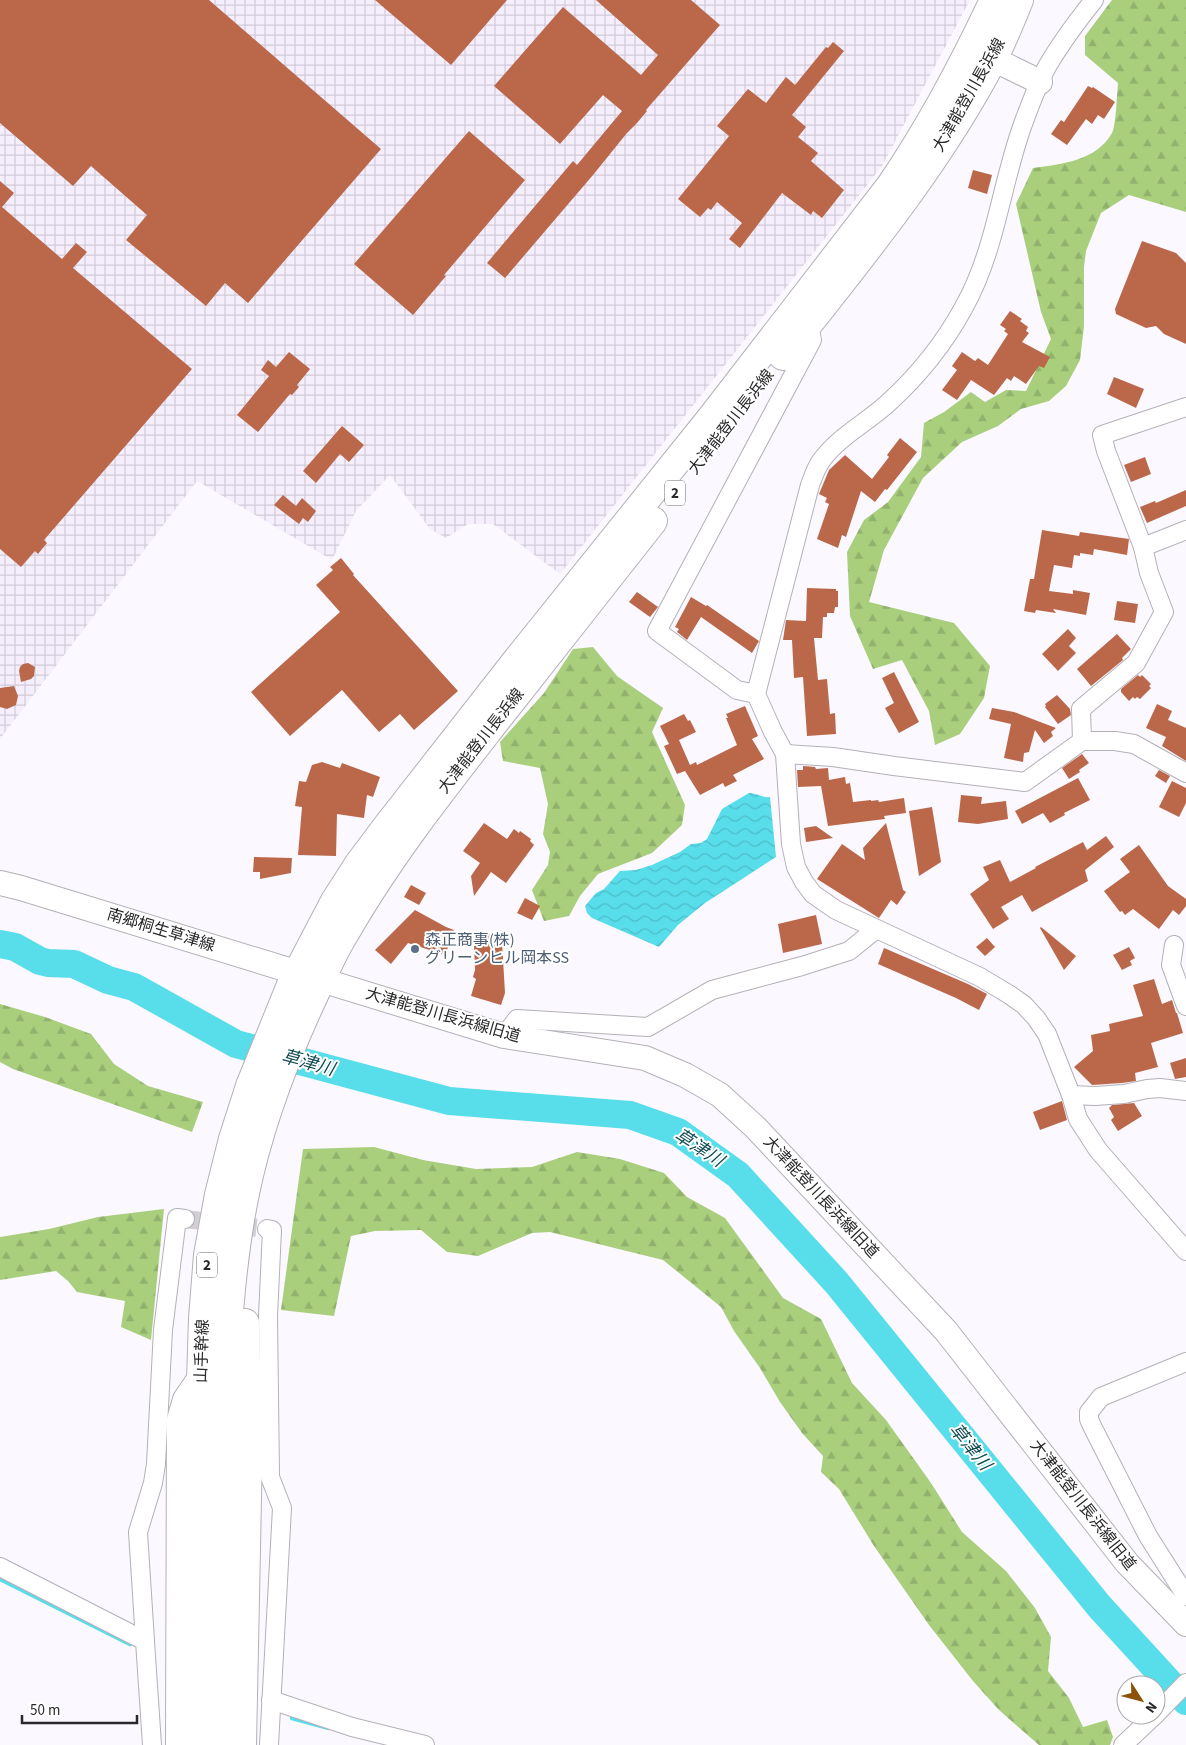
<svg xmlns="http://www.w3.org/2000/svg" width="1186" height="1745" viewBox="0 0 1186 1745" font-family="'Source Sans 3','Noto Sans JP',sans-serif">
  <defs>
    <pattern id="industrial-grid" width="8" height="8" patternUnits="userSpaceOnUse" patternTransform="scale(1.25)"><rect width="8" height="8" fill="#f5eefd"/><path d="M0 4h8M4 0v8" fill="none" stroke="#d2ccd9"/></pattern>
    <pattern id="forest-firs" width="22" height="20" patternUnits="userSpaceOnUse" patternTransform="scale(1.25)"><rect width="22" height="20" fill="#a9cf7d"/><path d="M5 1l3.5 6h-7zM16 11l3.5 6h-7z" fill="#91b26c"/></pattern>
    <pattern id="water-waves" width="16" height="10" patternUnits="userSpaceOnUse" patternTransform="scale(1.25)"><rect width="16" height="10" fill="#58ddea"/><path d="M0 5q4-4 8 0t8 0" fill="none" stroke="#4dbec9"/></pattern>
  </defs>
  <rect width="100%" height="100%" fill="#fbf8ff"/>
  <path fill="url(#industrial-grid)" d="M0,0H970L882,166L560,574L493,524H468L446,538L430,529L390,475L356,511L332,560L197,481L0,739Z"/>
  <g fill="url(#forest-firs)">
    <path d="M1112,0H1186V212L1129,195L1101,213L1086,251L1084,267V326L1080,360L1066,386L1049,401L1021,409L998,426L962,442L923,478L884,550L869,602L954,623L990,666L984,698L960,734L935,745L929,711L902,660L873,669L850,616L847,552L864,520L888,502L921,457L924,423L944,412L971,392L985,402L1006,390L1026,391L1051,339L1041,312L1016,204L1033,168C1062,164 1096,161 1112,133C1116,126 1117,93 1118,83L1085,55V36Z"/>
    <path d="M593,647L617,676L663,708L652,732L685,805L682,825L652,853L598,874L580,896L569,916L544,921L532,890L548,865L550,852L543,834L548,804L540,768L503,761L500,742L544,693L573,649Z"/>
    <path d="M0,1004L45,1017L91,1034L114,1064L148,1086L203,1102L192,1132L13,1069L0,1062Z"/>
    <path d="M374,1147L423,1160L476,1169L532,1167L577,1152L620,1159L664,1173L687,1197L725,1218L783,1298L821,1319L852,1383L886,1420L931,1483L962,1532L1006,1571L1035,1608L1051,1637L1048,1671L1069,1698L1083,1727L1107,1720L1113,1737L1110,1745H1039L999,1710L973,1681L929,1625L874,1546L839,1489L821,1472L823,1456L802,1433L780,1402L760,1368L734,1331L721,1307L663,1260L550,1232L532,1233L478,1256L447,1252L421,1230L375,1231L351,1236L334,1316L281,1310L303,1149Z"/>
    <path d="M164,1209L151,1340L121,1327L125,1301L77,1292L68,1281L56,1271L0,1280V1237L49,1229L98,1217Z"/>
  </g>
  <path fill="url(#water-waves)" d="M749,793C757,793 762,798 770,797L776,857L705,903L678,925L659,947L592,918L587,913L585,906L596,893L604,889L620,871L636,870L652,865L680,852L691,844L701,843L707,839L722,809Z"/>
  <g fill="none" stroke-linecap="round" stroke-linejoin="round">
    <g stroke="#58ddea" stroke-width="4.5">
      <path d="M0,1579L130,1644"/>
      <path d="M292,1718L329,1728"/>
    </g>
    <path stroke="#58ddea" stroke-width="28" d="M0,944L15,947L40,961L48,963L74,964L108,980L134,987L236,1044L449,1101L630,1115L678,1132L738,1175L836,1282L1099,1606L1186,1701"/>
  </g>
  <g fill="#bb684a">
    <path d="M0,0H209L381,149L248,303L225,283L206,306L126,240L147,215L91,166L73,186L0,123Z"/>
    <path d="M375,0H507L451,65Z"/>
    <path d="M596,0H691L720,25L646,110L647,111L637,123L627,133L593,175L505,278L487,263L573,161L577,165L622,111L603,95L560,144L494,86L563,7L641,75L658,55Z"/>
    <path d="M833,42L844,51L792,115L806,127L798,137L818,153L811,161L844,190L822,218L813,211L811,215L782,193L740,248L729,239L742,223L717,202L711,210L708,208L700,217L678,199L729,136L717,126L748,89L766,103L786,77L795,85L826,47L828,48Z"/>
    <path d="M1088,86L1092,88L1093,87L1115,102L1104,119L1098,115L1092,124L1086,119L1067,145L1051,134L1061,120L1064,122Z"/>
    <path d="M469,131L525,180L444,275L446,276L413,315L354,264Z"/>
    <path d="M973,170L992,175L987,194L968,188Z"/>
    <path d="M0,181L14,193L2,207L62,259L76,243L87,252L73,268L192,369L44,540L47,543L38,554L35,551L21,567L0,549Z"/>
    <path d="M1142,241L1176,253L1186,263V344L1164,334L1156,326L1146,328L1116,314L1115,309Z"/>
    <path d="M1010,311L1022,319L1020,321L1028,327L1026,331L1029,333L1022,342L1050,357L1044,368L1039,366L1026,384L1014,376L1011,381L1007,378L994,395L971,380L957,400L942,390L957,370L952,366L962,352L975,361L978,358L988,365L1008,334L1004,331L1006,329L1000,325Z"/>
    <path d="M289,352L310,369L297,385L299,387L292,395L290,394L258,432L237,415L269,376L261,370L268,360L276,367Z"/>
    <path d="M1114,377L1144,389L1136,408L1107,394Z"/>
    <path d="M342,426L364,445L349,462L340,454L316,483L303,471Z"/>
    <path d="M900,438L917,452L887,490L885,489L875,502L861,491L846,537L842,535L838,548L817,539L829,504L825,502L827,498L819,494L829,470L845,455L872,479L889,457L887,455Z"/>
    <path d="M1145,457L1151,474L1131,482L1124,465Z"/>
    <path d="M1186,490V506L1147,523L1140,507L1155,501L1156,503Z"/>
    <path d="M283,495L296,506L302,498L316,511L308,522L303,518L299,524L274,505Z"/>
    <path d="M1042,530L1079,536L1080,532L1129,539L1127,555L1094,549L1093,555L1080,553V556L1074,555L1072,568L1054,565L1049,591L1073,594V590L1090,593L1086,615L1053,609L1056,613L1036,610L1035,613L1024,611L1030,579H1034Z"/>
    <path d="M341,558L354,574L353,575L458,691L414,730L400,714L379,732L342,690L290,736L251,692L340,612L316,585L333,570L330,567Z"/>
    <path d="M807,588L836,589V591H838V607H835L834,613H827V617H823L822,638H814L818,680L827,679L830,714L835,713L836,734L807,736L803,677L794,678L792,640H783L786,620L806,621Z"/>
    <path d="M637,592L658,607L650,617L629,602Z"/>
    <path d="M691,597L706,606L707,605L759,641L752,653L701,617L687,640L677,632L679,629L675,627Z"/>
    <path d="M1117,601L1138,604L1135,623L1114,620Z"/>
    <path d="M1068,629L1076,638L1069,646L1076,653L1058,671L1042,654Z"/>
    <path d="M1117,634L1131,649L1122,658L1123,660L1091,686L1077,669Z"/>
    <path d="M28,663L35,667L34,676L31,679L21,682L19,671L20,667L23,664Z"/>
    <path d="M894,672L919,722L899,733L885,708L894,703L882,678Z"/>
    <path d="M1138,675L1140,677L1142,675L1151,684L1149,686L1151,688L1140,699L1137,697L1135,699L1133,697L1129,701L1121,692V689Z"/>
    <path d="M14,686L18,696L16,705L7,709L0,707V688Z"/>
    <path d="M1057,695L1070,709L1071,715L1058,724L1045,707L1046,706L1045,704Z"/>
    <path d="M1157,704L1172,711L1168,720L1186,728V761L1162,746L1166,737L1146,728Z"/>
    <path d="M745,706L758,736L752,739L764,759L733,775L737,781L725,787L723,783L700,795L685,771L677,774L664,746L669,744L660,726L684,714L688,721L690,720L696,732L679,740L690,765L696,762L697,765L737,745L726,718H728L726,714Z"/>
    <path d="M992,708L1014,712L1056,728L1051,732L1053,736L1044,743L1035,730L1029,752L1024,753L1023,762L1004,758L1011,724L989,719Z"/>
    <path d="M1082,754L1089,763L1079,770L1080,772L1069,779L1062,768Z"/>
    <path d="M322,762L340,768L342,763L380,777L373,797L367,795L364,818L337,814L336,856L298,855L302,807L295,806L299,781L306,782L312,765Z"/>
    <path d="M803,766L815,767L816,769L828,768L829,780L845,777L846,784L850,783L853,802L871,800V801L878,800L879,802L904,798L906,813L884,816L885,819L828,826L821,786L798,787L797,770H803Z"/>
    <path d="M1159,770L1170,776L1166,783L1155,776Z"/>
    <path d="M1078,778L1090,800L1064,813L1065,815L1050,823L1043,813L1022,824L1015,811Z"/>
    <path d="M1172,781L1186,788V803L1179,817L1159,807Z"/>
    <path d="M961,795L982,797L981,804L1006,801L1008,819L978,824L958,822Z"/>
    <path d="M932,807L941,862L919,876L909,811Z"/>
    <path d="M484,823L507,839L514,829L519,833L520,831L531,839L530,841L534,845L506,883L491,872L474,896L471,876L480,863L463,851Z"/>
    <path d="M886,823L903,890L906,892L897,905L891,900L879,918L817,879L842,844L865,860L863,848Z"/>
    <path d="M816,826L833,838L806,842L804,828Z"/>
    <path d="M1106,836L1114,847L1085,870L1088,881L1032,912L1022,895L1001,907L1009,919L993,929L970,894L989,880L983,867L1000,860L1010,882L1036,868L1035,867L1083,842L1087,850Z"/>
    <path d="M1139,845L1168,886L1186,899V906L1179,915L1173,910L1159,929L1133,909L1125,915L1122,911L1120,912L1104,891L1130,872L1120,859Z"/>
    <path d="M254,857L292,858L291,873L260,879V872H253Z"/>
    <path d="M411,885L426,893L419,905L404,897Z"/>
    <path d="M525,898L540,906L532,920L517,913Z"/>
    <path d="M415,910L446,927L454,930L446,953L443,952L442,954L408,943L391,964L375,950Z"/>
    <path d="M816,915L822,944L783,953L778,924Z"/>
    <path d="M1041,927L1076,956L1064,970L1040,928Z"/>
    <path d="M492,933L493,943L502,942L505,993L501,1005L471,996L476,979L473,977L475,970L474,944H480L479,935Z"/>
    <path d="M987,938L995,947L985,956L976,947Z"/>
    <path d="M1129,947L1135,958L1130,961L1132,965L1122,970L1113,955Z"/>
    <path d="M884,948L968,984L987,994L979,1010L956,998L878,964Z"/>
    <path d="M1154,979L1162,1004L1172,1000L1176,1013H1177L1183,1033L1151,1043L1158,1067L1135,1073L1136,1081L1122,1083L1092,1085L1074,1067L1093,1051L1091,1035L1110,1031L1109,1024L1143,1016L1133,985Z"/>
    <path d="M1186,1058V1077L1175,1079L1170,1063Z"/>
    <path d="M1062,1101L1067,1120L1040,1130L1033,1112Z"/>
    <path d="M1134,1103L1142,1116L1118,1131L1111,1120L1114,1117L1109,1108L1112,1105Z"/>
  </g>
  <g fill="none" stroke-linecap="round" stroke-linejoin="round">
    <path stroke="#d1ced5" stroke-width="18" stroke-dasharray="18 9" stroke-linecap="butt" d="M185,1219L267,1229"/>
    <g stroke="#b4b0b8" stroke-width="20">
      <g id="street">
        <path d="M1094,0C1078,20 1061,43 1048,65C1038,83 1030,105 1023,124C1001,184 996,250 964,307C944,344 918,376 887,404C866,423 837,438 821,461C816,468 813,477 810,485L756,694L773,732L785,754L791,844L796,867L804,882L813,894L836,910L980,977L1010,995L1024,1005L1036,1018L1047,1034L1071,1095L1078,1119L1098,1150L1186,1251"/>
        <path d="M1143,547L1106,451L1102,435L1186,407"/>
        <path d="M756,694L737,690L657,631L812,340L809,324"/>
        <path d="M1082,741L1081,709L1136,663L1164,612L1149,573L1143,547L1186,530"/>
        <path d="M785,754L833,757L894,766L1025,782L1082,741H1115L1134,744L1186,773"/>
        <path d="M1174,945L1171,965L1186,1006"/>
        <path d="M504,1036L517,1019L648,1027L712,990L802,966L849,951L875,930"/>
        <path d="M1071,1095L1095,1096L1124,1094L1147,1089L1160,1088L1186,1091"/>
        <path d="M267,1229L272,1230L268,1316L270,1477L282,1508L269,1745"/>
        <path d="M1186,1362L1101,1397L1089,1412V1419L1092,1426L1148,1536L1186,1596"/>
        <path d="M0,1567L145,1641L152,1745"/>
        <path d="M145,1641L138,1532L153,1483L156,1464L163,1330L177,1218L185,1219"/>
        <path d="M271,1700L352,1727L425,1745"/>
        <path d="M1156,1714L1186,1683"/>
        <path d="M1123,1745L1155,1715"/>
      </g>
    </g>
    <g stroke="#b4b0b8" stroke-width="26">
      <g id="secondary">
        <path d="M993,59L1040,82"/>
        <path d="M0,883L21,888L504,1036L645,1058L685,1075L720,1095L756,1128L946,1331L1127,1563L1186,1624"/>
      </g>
    </g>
    <g stroke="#b4b0b8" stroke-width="30">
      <g id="primary">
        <path d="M783,356C858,261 937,166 993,59C1003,40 1011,20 1019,0"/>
        <path d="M180,1745L181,1420L187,1400L198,1384"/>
        <path d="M199,1745L201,1381L203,1318L208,1255L219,1195L233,1139L250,1086L291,985L335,901L358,865L388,825L513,665L712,417L891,185C931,126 964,64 994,0"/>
        <path d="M222,1745C222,1661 223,1578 223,1494C224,1395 225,1295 244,1198C258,1127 284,1059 315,993C324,973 333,952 345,933C388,858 441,791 494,723C547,656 600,588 653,521"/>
        <path d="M242,1745L248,1449L245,1323"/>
      </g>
    </g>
    <use href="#street" stroke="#fff" stroke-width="18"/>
    <use href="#secondary" stroke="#fff" stroke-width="24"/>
    <use href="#primary" stroke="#fff" stroke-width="28"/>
  </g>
  <circle fill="#5c6f8a" stroke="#fff" stroke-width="2" cx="415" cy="949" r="5"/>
  <g text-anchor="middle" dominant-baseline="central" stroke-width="4" stroke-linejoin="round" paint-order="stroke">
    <g fill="#fff" stroke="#69686b" stroke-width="1">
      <rect x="665" y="480.5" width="20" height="25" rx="4"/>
      <rect x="197" y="1252.5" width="20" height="25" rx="4"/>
    </g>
    <g font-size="15" font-weight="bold" fill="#29282b">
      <text x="675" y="493">2</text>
      <text x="207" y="1265">2</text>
    </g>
    <g font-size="16" fill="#29282b" stroke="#fff">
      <text transform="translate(969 95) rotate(-60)">大津能登川長浜線</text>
      <text transform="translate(731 422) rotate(-52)">大津能登川長浜線</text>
      <text transform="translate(481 741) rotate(-52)">大津能登川長浜線</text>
      <text transform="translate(161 930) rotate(17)">南郷桐生草津線</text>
      <text transform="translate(443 1015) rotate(16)">大津能登川長浜線旧道</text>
      <text transform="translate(821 1197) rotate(47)">大津能登川長浜線旧道</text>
      <text transform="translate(202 1351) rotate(-88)">山手幹線</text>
      <text transform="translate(1083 1505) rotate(52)">大津能登川長浜線旧道</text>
    </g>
    <g font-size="16" fill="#4e5e75" stroke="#fff" text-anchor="start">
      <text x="425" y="940">森正商事(株)<tspan x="425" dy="18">グリーンヒル岡本SS</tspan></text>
    </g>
    <g font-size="18" font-style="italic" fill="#114c52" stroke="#fff">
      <text transform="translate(308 1063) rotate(15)">草津川</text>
      <text transform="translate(699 1148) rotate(33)">草津川</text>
      <text transform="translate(970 1447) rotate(51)">草津川</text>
    </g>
  </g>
  <g transform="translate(1141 1700) rotate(126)"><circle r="24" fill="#ffffff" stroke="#a9a9aa"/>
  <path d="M0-4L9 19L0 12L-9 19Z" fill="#8b5208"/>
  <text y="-8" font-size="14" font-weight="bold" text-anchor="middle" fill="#29282b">N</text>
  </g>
  <path d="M22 1715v8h115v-8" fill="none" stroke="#29282b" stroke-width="2.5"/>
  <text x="30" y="1715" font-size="15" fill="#29282b" stroke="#ffffff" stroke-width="4" paint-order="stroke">50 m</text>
</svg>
